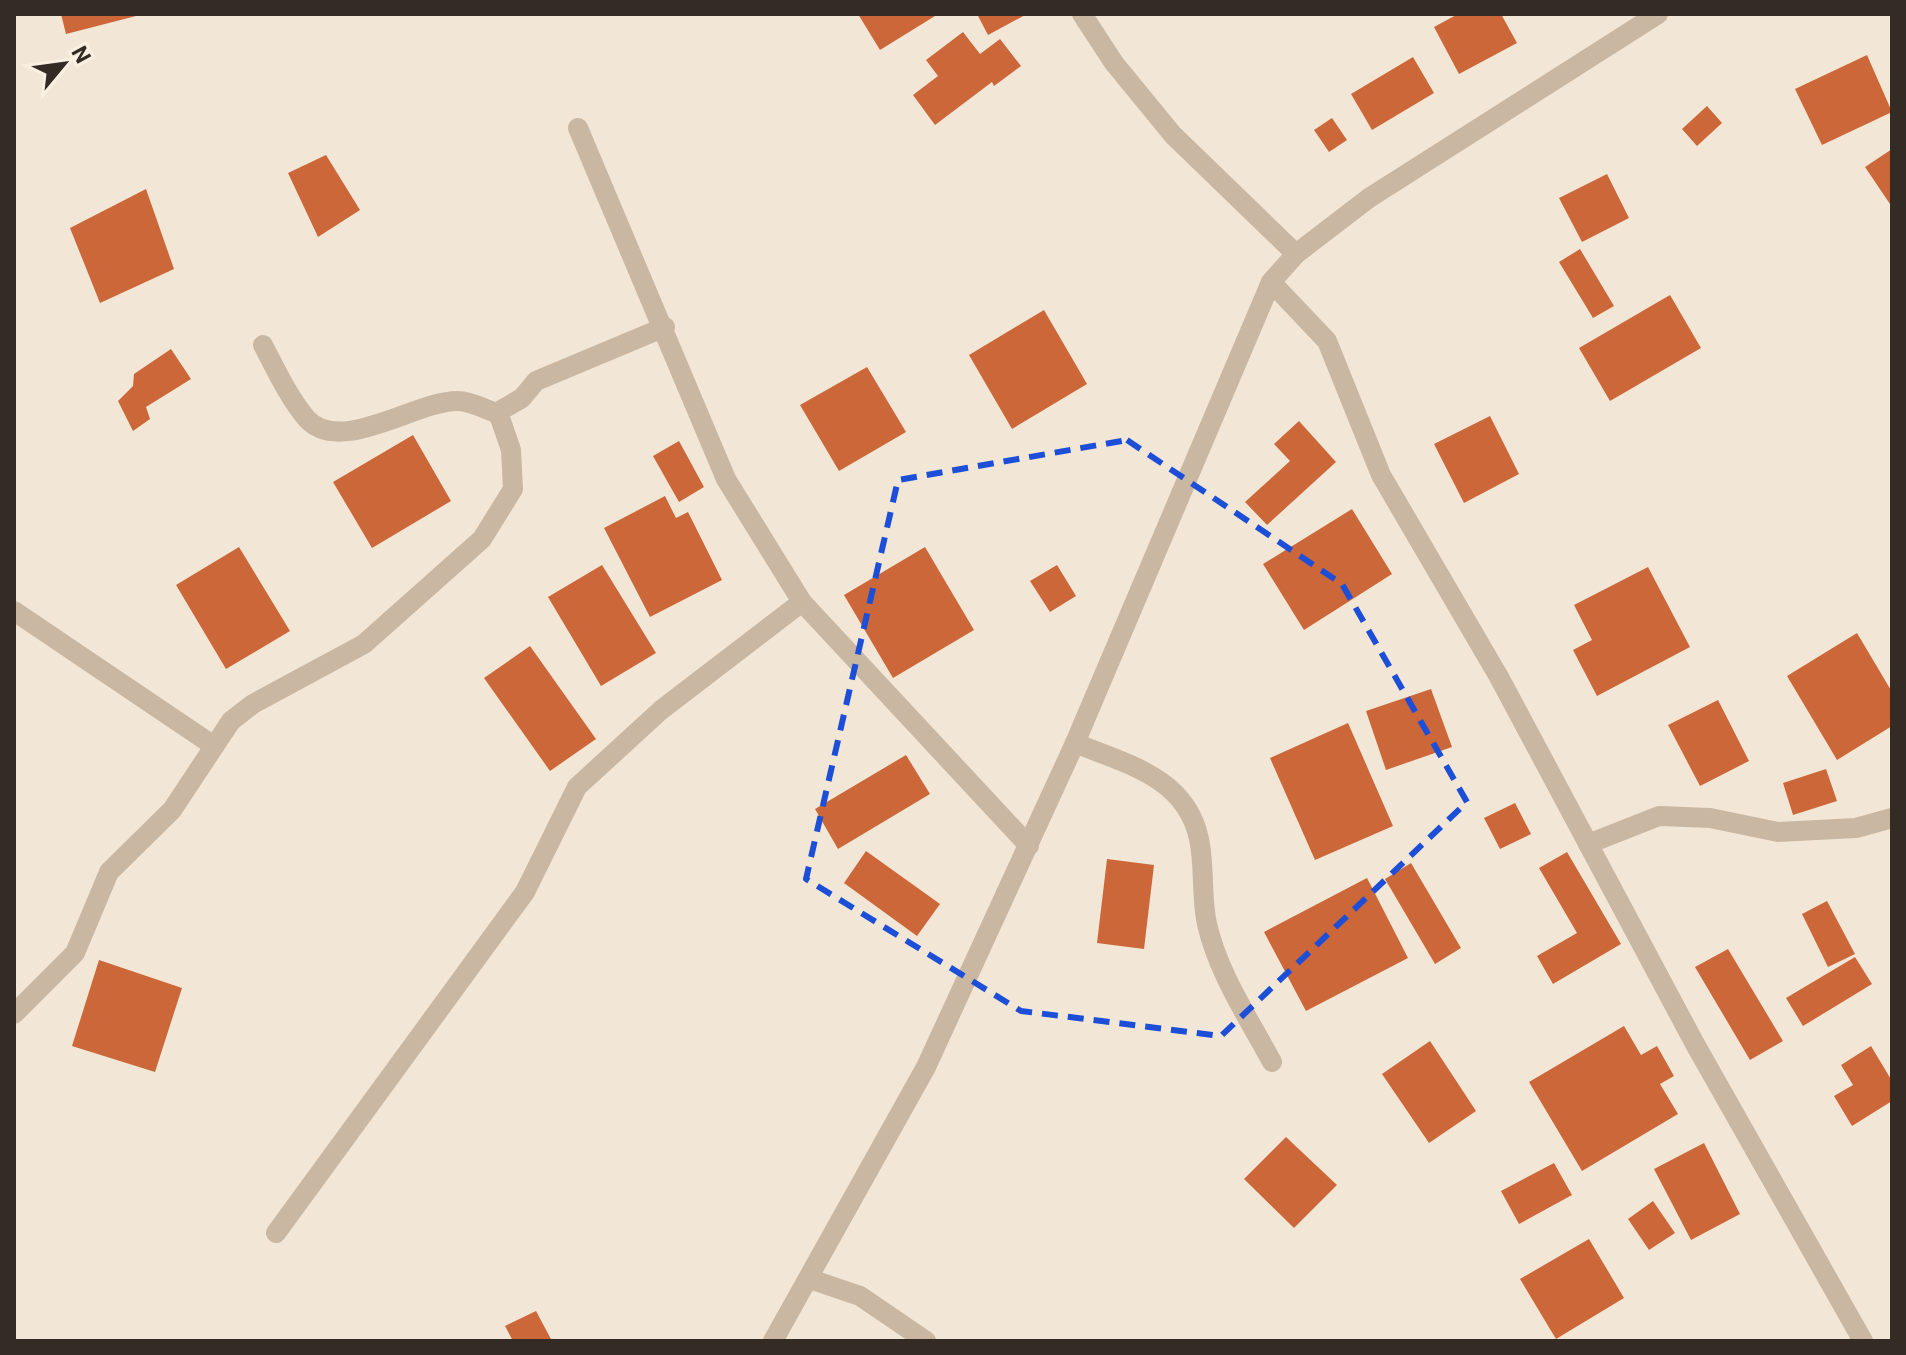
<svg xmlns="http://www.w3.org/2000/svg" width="1906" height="1355" viewBox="0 0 1906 1355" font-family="Roboto,sans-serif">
  <rect width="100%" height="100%" fill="#f2e7d6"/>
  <g fill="#cc673a">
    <path d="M61,14H140V15L66,34Z"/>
    <path d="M858,14H934L935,16L880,50Z"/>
    <path d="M977,14H1027L988,35Z"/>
    <path d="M1458,14H1501L1517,43L1459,74L1434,27Z"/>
    <path d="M963,32L980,54L1000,39L1021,66L994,86L992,82L935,125L913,95L938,76L926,60Z"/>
    <path d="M1867,55L1892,112L1822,145L1795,89Z"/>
    <path d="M1413,57L1434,93L1372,130L1351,94Z"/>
    <path d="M1707,106L1722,123L1697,146L1682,129Z"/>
    <path d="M1332,118L1347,140L1329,152L1314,130Z"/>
    <path d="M1892,149V207L1865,167Z"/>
    <path d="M326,155L360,210L318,237L288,173Z"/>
    <path d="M1607,174L1629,218L1582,242L1559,198Z"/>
    <path d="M146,189L174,269L100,303L70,228Z"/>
    <path d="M1580,249L1614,306L1593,318L1559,262Z"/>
    <path d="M1670,295L1701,348L1610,401L1579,348Z"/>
    <path d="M1044,310L1087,384L1012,429L969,355Z"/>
    <path d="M171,349L191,379L146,407L150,419L133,431L118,401L133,386L134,374Z"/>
    <path d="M867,367L906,432L839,471L800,405Z"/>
    <path d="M1490,416L1519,474L1464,503L1434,444Z"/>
    <path d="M1299,421L1336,462L1267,525L1245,502L1290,461L1274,444Z"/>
    <path d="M413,435L451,501L372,548L333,482Z"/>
    <path d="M679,441L704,487L679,502L653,456Z"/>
    <path d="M665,496L676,518L688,512L722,580L650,617L604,528Z"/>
    <path d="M1352,509L1392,574L1304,630L1263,564Z"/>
    <path d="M239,547L290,631L226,669L176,585Z"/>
    <path d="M925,547L974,630L893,678L844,595Z"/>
    <path d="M602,565L656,653L601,686L548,597Z"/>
    <path d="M1057,565L1076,596L1050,612L1030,581Z"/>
    <path d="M1648,567L1690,647L1597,696L1573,650L1592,640L1574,605Z"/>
    <path d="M1857,633L1892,692V726L1837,760L1787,676Z"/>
    <path d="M530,646L596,739L550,771L484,678Z"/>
    <path d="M1431,689L1452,747L1386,770L1366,711Z"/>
    <path d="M1718,700L1749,761L1700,786L1668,725Z"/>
    <path d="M1348,723L1393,826L1315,860L1270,758Z"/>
    <path d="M906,755L930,794L838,849L815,809Z"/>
    <path d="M1826,769L1837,801L1793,815L1783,783Z"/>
    <path d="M1515,803L1531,834L1500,849L1484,818Z"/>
    <path d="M866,851L940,904L917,936L844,883Z"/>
    <path d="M1567,852L1621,944L1553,984L1537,956L1577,933L1539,868Z"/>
    <path d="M1107,859L1154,865L1144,949L1097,943Z"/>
    <path d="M1411,863L1461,948L1435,964L1385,879Z"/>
    <path d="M1367,878L1408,958L1306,1011L1264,932Z"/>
    <path d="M1827,901L1855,954L1828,967L1802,914Z"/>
    <path d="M1728,949L1783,1041L1750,1060L1695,967Z"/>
    <path d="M1855,957L1872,984L1803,1026L1786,998Z"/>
    <path d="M99,960L182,988L155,1072L72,1046Z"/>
    <path d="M1624,1026L1641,1055L1657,1046L1674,1076L1660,1084L1678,1114L1582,1171L1529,1082Z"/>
    <path d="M1430,1041L1476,1111L1429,1143L1382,1074Z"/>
    <path d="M1871,1046L1892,1081V1101L1852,1126L1834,1096L1853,1085L1841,1065Z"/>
    <path d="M1286,1137L1337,1185L1294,1228L1244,1179Z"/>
    <path d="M1704,1143L1740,1214L1691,1240L1654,1169Z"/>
    <path d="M1554,1163L1572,1195L1519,1224L1501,1191Z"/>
    <path d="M1653,1201L1675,1233L1649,1250L1628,1219Z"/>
    <path d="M1589,1239L1624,1298L1556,1339L1520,1279Z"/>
    <path d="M536,1311L552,1341H513L505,1326Z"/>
  </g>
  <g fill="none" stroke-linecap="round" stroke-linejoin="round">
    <g stroke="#cab7a2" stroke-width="20">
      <path d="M1082,14L1114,63L1173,135L1296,254"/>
      <path d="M578,128L726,479L802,602L1029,846"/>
      <path d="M1271,282L1327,341L1381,475L1499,677L1695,1044L1863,1341"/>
      <path d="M263,345C276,370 289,398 307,419C341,456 417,400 458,401C471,401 487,410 499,414"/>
      <path d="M14,611L214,746"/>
      <path d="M1075,743C1126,764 1186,777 1199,839C1205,867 1201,897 1207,924C1218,973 1249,1019 1272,1062"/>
      <path d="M1588,844L1659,816L1710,818L1778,832L1856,828L1892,818"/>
      <path d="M14,1014L75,953L109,872L172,810L231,721L253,704L364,644L482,539L513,489L511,450L498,412L522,398L536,381L665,327"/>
      <path d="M276,1233L525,892L577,787L661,710L802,602"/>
      <path d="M810,1279L860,1296L926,1341"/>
      <path d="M773,1341L926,1067L1075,743L1271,282L1296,254L1369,198L1658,14"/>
    </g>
  </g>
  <path fill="none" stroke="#1d4ed8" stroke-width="6" stroke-dasharray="16 10" stroke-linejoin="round" d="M1127,440L1342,584L1467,802L1221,1036L1021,1011L806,879L898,480Z"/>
  <rect width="1906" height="1355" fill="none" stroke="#342b25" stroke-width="32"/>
  <g transform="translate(64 64) rotate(61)" stroke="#faf0e2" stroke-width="6" paint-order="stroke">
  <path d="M0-6L14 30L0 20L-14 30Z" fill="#342b25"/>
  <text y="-12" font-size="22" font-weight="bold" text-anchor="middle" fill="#342b25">N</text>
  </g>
</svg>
